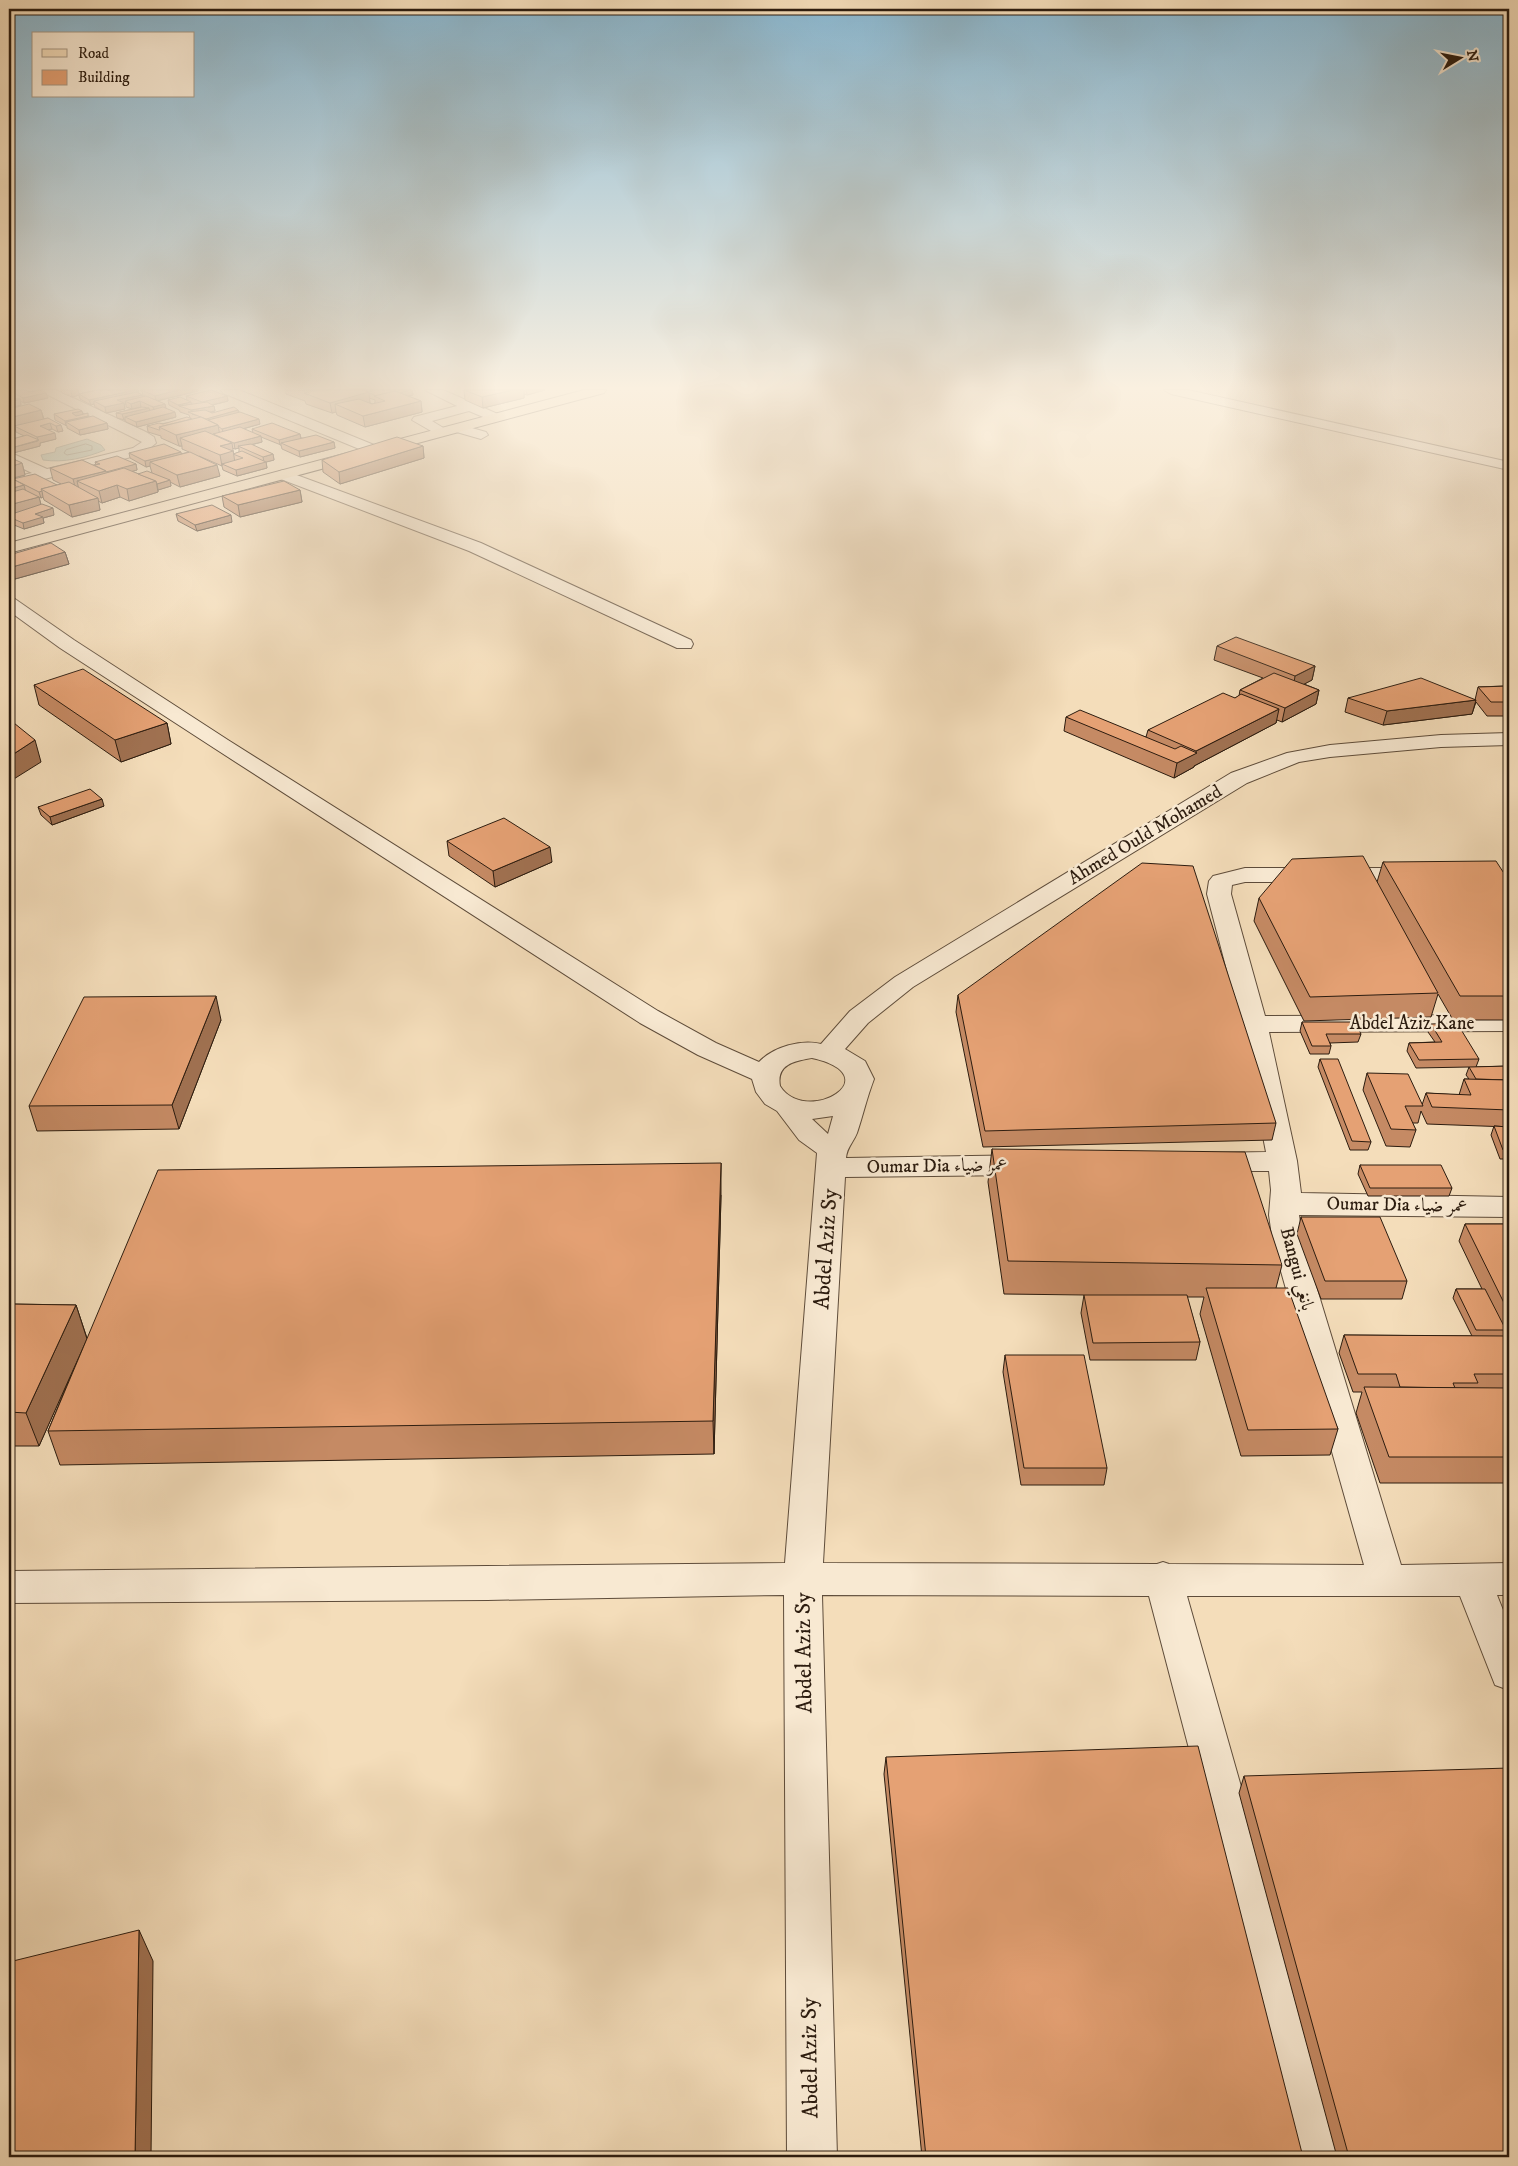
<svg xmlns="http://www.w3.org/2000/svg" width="1518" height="2166" viewBox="0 0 1518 2166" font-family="'IM FELL DW Pica',Amiri,serif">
  <rect width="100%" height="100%" fill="#f4ddba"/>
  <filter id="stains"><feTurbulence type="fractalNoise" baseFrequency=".004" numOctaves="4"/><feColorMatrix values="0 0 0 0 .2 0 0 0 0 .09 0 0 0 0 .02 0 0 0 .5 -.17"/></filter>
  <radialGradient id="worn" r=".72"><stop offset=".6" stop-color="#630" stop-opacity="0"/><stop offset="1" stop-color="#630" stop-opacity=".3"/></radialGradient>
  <path fill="#9cbcab" stroke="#6f7c6d" d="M87,439L101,445L105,450C85,458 64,463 43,460L41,455L55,452L56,448Z"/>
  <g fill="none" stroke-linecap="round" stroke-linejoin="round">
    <path stroke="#646c5d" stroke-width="1" d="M86,444L92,446V450L67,455L64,453L66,450Z"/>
    <g stroke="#5e4c3a" stroke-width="2">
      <g id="minor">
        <path d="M38,390H56L146,432L154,437L156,443L143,454L9,488V478L32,473L9,462V452L47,469L133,448L142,442Z"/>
        <path d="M221,390H239L379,447L381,450L379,453H369L223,393Z"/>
        <path d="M425,390H443L500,415L502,418L495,422L469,411L432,421L450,432L448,435H438L412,420L414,417L457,406Z"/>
        <path d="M1164,390H1188L1509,462V470L1171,394Z"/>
        <path d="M458,424L486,432L488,435L481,439L453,431L451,428Z"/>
        <path d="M283,470L481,543L691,640L693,644L691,648H677L469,551L278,478L275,475L278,472Z"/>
        <path d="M9,598L15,599L74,640L228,740L658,1011L716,1043L759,1062C773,1047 801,1039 821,1044L850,1011L895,977L1231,773L1287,753L1330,745L1441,735L1509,733V745L1441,747L1330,757L1299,762L1247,783L913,987L868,1023L845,1049L865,1061L874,1079C867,1097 863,1115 857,1133C853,1143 847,1147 846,1158L1027,1155L1037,1158L1042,1165L1037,1172L1027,1175L845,1177L823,1563L1157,1564L1163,1562L1169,1564L1364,1565L1273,1243L1269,1215L1271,1190L1269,1171H1210L1200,1169L1195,1162L1200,1155L1210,1153L1266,1152L1241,1024L1207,894L1209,881L1213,876L1245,868H1418L1426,870L1430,875L1426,880L1418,882H1245L1232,885L1231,894L1265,1016L1509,1015V1031L1269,1032L1297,1161L1301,1193L1509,1197V1217L1299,1215L1303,1243L1401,1565L1509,1563V1595H1497L1509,1625V1690L1495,1685L1460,1596H1187L1346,2157H1296L1149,1596L822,1595L837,2157H787L784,1595L487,1600L9,1603V1571L785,1563L817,1153L799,1140L777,1111L765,1104L756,1092L752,1079L698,1055L640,1023L214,748L60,648L9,611ZM812,1058C892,1076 806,1127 780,1086C776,1064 795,1061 812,1058ZM833,1116L828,1134L812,1119Z"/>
      </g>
    </g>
    <g stroke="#2c1c0f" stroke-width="2">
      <path id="major" d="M584,390H606L604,393L9,553V543Z"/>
    </g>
    <use href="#minor" fill="#f8e9d2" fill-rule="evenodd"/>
    <use href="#major" fill="#f4ddba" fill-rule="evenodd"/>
  </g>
  <g fill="#c58a64" stroke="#2c1c0f" fill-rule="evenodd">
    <path d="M9,390L29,392L48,398L24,403L20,401L21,405L9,408Z"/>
    <path d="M61,390H78L79,394L96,390H95H138V393L142,395V397L145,396H143L142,391L140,390H198V391L157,401L165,404L166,408L176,417L137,427L126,422L125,420L117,418L116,413L132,409L126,407V404H124L125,409L106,413L95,407L94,404L91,405L80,399L79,395L72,397L62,393Z"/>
    <path d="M285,390H412L413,395L408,396L421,401L422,412L365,427L337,415L336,412L332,413L306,404L305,401L286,394ZM369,398L375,400V403L372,404L370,403Z"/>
    <path d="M464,390H545L527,395L524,394V398L483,408L465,400Z"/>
    <path d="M186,396H227L228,401L213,405L214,406L215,411L211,412L212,413L238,410L239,412L260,424L243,429L253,433L252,429L300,434L301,438L334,442L335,448L300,457L282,449L281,445L261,437L262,442L251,445L273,454L274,460L266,462L267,468L237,476L223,470L222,466L199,456L220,476L180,487L170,482L171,486L158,490V492L129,501L120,497L102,503L98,501L100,510L72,517L44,500L43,497L41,498L39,497L41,505L54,515L43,518L44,523L24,529L9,523V457L22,463L25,475L11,479L14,480L57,485L61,484L53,480L50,468L94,465H96L95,462L136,464L137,470L132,471L138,474L152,473L150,466L146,467L130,458L129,453L181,454L189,452L182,449V446H179L161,438V436L148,432L147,426L192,419L190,418L189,415L180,412L179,410L169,405L168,400H187ZM232,448L235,449L239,448V452L234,454Z"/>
    <path d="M41,410L44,419L48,418L63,431L58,432L52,429L48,430L56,439L40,443V446L13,453L9,451V440L24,436L16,432L15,428L9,430Z"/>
    <path d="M54,414H83L89,417L107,423L108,429L80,435L67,428V426L55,420Z"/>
    <path d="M423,446L424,458L340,484L323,472L322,460Z"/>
    <path d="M300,490L302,502L240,517L224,507L222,496Z"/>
    <path d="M176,514L232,522L197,531L178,521Z"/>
    <path d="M65,552L69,564L15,579L9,576V555Z"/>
    <path d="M1217,646L1315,666L1312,680L1304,684L1319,690L1316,704L1282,722L1277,720L1276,723L1194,766V767L1174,778L1064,731L1066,717L1146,737L1148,730L1235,698L1239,696L1240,690L1263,678L1214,660Z"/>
    <path d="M1507,677H1509V716H1487L1476,702L1472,714L1383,725L1345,712L1348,698L1475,700L1478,687L1504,686Z"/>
    <path d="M34,685L167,723L171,744L121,762L39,705Z"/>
    <path d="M104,806L52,825L41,815L38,807Z"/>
    <path d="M447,841L552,862L495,887L449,856Z"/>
    <path d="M1383,862L1509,881V1020H1453L1438,994L1431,1017L1304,1021L1254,921L1259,898L1377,882Z"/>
    <path d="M958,995L1276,1123L1272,1140L983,1147L956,1012Z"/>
    <path d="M221,1020L179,1129L37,1131L29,1106Z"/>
    <path d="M1302,1022L1361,1034L1358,1042L1330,1043L1331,1046L1329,1054H1310L1300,1031Z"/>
    <path d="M1431,1024L1479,1059L1476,1067L1509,1066V1127L1427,1124L1421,1111L1418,1123H1412L1416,1130L1410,1147L1386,1146L1363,1090L1367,1073L1422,1105L1426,1093L1459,1095L1464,1079H1469L1466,1075L1469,1067L1416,1068L1407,1051L1409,1043L1435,1042L1428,1032Z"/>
    <path d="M1320,1059L1371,1142L1368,1150H1350L1318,1067Z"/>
    <path d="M1494,1126L1509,1127V1159H1500L1491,1135Z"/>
    <path d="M992,1149L1282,1265L1276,1288L1338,1429L1330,1455L1241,1456L1200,1314L1204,1297H1187L1200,1342L1196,1360H1090L1081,1313L1084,1295L1004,1294L988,1182Z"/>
    <path d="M1360,1165L1452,1188L1449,1196H1368L1358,1174Z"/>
    <path d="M721,1195L714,1454L60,1465L48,1431L78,1358L39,1446H9V1304L76,1305L87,1338Z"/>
    <path d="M1301,1217L1407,1281L1402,1299H1321L1297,1234Z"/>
    <path d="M1465,1224H1509V1483H1380L1356,1413L1362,1392H1353L1339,1353L1344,1335L1472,1336L1453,1298L1456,1289H1482L1459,1241Z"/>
    <path d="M1005,1355L1107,1468L1104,1485H1021L1003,1372Z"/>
    <path d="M886,1757L1303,2157H922L884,1774Z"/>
    <path d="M1244,1776L1509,2157H1337L1239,1793Z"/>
  </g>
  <g fill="#a07151" stroke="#2c1c0f">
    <path d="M78,390L79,395L72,397L71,391Z"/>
    <path d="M135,390H138L139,395L94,401V404L91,405L89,400Z"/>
    <path d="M178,390H198V391L156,401L155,396Z"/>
    <path d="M304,390H345L305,394Z"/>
    <path d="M361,390H381L369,393L370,403L335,404L336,412L332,413L330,403Z"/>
    <path d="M410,390H412L413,395L385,402L380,397Z"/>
    <path d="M513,390H524V398L483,408L482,397Z"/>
    <path d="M526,390H545L527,395Z"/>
    <path d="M46,393L48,398L24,403L23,398Z"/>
    <path d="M13,395L14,401L20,399L21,405L9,408V396Z"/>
    <path d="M142,395L143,400L125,401L126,404H124L125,409L106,413L105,407L117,400Z"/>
    <path d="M227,396L228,401L203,407L202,402Z"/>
    <path d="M140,401L141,407L132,409L131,404Z"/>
    <path d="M421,401L422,412L365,427L363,416Z"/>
    <path d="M191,402L192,407L179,406L178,405Z"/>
    <path d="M165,404L166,410L155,412L153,407Z"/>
    <path d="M214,406L215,411L195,415L192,414L191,410Z"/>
    <path d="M149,408L151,414L125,417V420H124L122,414Z"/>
    <path d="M41,410L44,421L14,426L15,428L9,430V418Z"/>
    <path d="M238,410L239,415L209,424L204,419Z"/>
    <path d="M82,411L84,417L73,419L72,413Z"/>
    <path d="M175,412L176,417L137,427L136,422Z"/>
    <path d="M88,416L90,421L66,422V426L65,421Z"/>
    <path d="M259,419L260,424L224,434L222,429Z"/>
    <path d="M50,423L52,429L42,431L40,426Z"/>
    <path d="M107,423L108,429L80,435L79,430Z"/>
    <path d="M61,425L63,431L58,432L56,426Z"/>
    <path d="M218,425L220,436L214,438H180L182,446H179L176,435Z"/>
    <path d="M55,433L56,439L40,443V446L13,453L11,448L38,441L37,437Z"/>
    <path d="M300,434L301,440L281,443V445H280L279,440Z"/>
    <path d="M261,436L262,442L241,447L238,446L239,448L235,449L234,443Z"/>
    <path d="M334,442L335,448L300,457L299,451Z"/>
    <path d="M232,443L235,463L222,464V466L220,455V446Z"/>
    <path d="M423,446L424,458L340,484L339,472Z"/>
    <path d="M181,452L182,458L150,462V466L146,467L145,461Z"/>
    <path d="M273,454L274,460L266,462L267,468L237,476L236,470L264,462L263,457Z"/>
    <path d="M22,463L25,475L9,479V467Z"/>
    <path d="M136,464L137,470L107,478L77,481L79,490L76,491L73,479L106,471Z"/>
    <path d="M217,465L220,476L180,487L177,475Z"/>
    <path d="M170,480L171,486L158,490L157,484Z"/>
    <path d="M156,481L158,492L129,501L127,489Z"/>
    <path d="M24,485L27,497L9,502V489Z"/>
    <path d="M117,485L120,497L102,503L99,491Z"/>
    <path d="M300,490L302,502L240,517L238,505Z"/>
    <path d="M42,491L43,497L41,498L39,492Z"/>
    <path d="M39,497L42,509L9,517V505Z"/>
    <path d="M98,498L100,510L72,517L69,505Z"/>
    <path d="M53,508L54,515L43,518L44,523L24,529L23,523L35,514Z"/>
    <path d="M231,515L232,522L197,531L195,525Z"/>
    <path d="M65,552L69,564L15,579L12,567Z"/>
    <path d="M1315,666L1312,680L1293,690L1295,676Z"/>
    <path d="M1319,690L1316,704L1282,722L1285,708Z"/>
    <path d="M1476,700L1472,714L1383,725L1387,711Z"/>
    <path d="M1279,709L1276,723L1194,766V767L1174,778L1177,763L1196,753V751Z"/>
    <path d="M167,723L171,744L121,762L115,740Z"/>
    <path d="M35,740L41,762L9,782V757Z"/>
    <path d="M102,799L104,806L52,825L50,817Z"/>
    <path d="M550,847L552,862L495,887L493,871Z"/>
    <path d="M216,996L221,1020L179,1129L172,1105Z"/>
    <path d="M721,1163V1195L714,1454L713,1421Z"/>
    <path d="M76,1305L87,1339L39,1446L26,1413Z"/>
    <path d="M139,1930L153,1961L151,2157H135Z"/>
  </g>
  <g fill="#e5a174" stroke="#2c1c0f">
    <path d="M9,390H26L29,392L41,390L46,393L23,398Z"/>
    <path d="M98,390H135L89,400L79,394Z"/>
    <path d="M142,390H178L155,396Z"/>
    <path d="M211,390L227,396L202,402L186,396Z"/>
    <path d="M318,390H362L369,392L330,403L304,393Z"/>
    <path d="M376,390H410L399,393L395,391L376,396L368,392Z"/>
    <path d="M464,390H513L482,397Z"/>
    <path d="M395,391L421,401L363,416L335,404L359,399L372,404L385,401L374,396Z"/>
    <path d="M137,392L142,395L117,400L124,403L105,407L94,401Z"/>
    <path d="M146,396L165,404L153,407L140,401L131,404L125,401Z"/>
    <path d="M180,397L191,402L178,405L168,400Z"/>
    <path d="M9,398L20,399L9,402Z"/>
    <path d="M207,402L214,406L191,410L179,406Z"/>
    <path d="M29,404L41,410L9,418V409Z"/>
    <path d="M142,407L149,408L122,414L116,413Z"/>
    <path d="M163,407L175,412L136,422L125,417Z"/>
    <path d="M234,407L238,410L206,419L188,412L205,410L212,413Z"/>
    <path d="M78,409L82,411L72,413L76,416L88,413V416L65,421L54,414Z"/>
    <path d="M240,412L259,419L222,429L219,427L218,425L208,420Z"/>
    <path d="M93,416L107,423L79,430L66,422Z"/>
    <path d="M187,417L192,419L159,427L160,430H159L147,426L159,423L163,424Z"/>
    <path d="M201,417L218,425L176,435L159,427Z"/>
    <path d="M48,418L61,425L56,426L50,423L40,426L55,433L37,437L14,426Z"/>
    <path d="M272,423L300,434L279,440L252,429Z"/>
    <path d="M240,427L261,436L234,443L213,434Z"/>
    <path d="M205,431L232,443L220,446L233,451L220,455L180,438Z"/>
    <path d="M27,435L39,440L11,448L9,446V440Z"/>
    <path d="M316,435L334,442L299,451L281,443Z"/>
    <path d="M397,437L423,446L339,472L322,460Z"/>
    <path d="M164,444L181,452L145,461L129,453Z"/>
    <path d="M251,444L273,454L263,457L238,446Z"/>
    <path d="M242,451L266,462L236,470L222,464L243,458L233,454Z"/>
    <path d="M190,452L217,465L177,475L150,462Z"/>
    <path d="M117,456L136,464L106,472V471L94,465L100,464L95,462Z"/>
    <path d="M9,457L22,463L9,467Z"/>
    <path d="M82,460L106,471L73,479L50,468Z"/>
    <path d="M124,468L156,481L127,489L117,485L99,491L77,481Z"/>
    <path d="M147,471L170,480L157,484L156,481L138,474Z"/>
    <path d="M35,474L57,485L41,489L42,491L39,492L13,479Z"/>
    <path d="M9,477L24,485L9,489Z"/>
    <path d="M284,481L300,490L238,505L222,496Z"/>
    <path d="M69,482L98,498L69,505L41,489Z"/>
    <path d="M23,489L39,497L9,505V493Z"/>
    <path d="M42,504L53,508L35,514L43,517L23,523L9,517V515Z"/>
    <path d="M212,505L231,515L195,525L176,514Z"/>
    <path d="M51,543L65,552L12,567L9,565V555Z"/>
    <path d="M1236,637L1315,666L1295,676L1217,646Z"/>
    <path d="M83,669L167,723L115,740L34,685Z"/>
    <path d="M1274,673L1319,690L1285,708L1240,690Z"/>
    <path d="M1421,678L1476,700L1387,711L1348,698Z"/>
    <path d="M1509,686V702H1491L1478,687Z"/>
    <path d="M1223,693L1235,698L1241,694L1279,709L1196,751L1148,730Z"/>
    <path d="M1080,710L1175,749L1181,746L1197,753L1177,763L1066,717Z"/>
    <path d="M9,719L35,740L9,757Z"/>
    <path d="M90,789L102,799L50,817L38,807Z"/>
    <path d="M504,818L550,847L493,871L447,841Z"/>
    <path d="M1363,856L1438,993L1310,997L1259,898L1292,859Z"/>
    <path d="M1496,861L1509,881V996H1460L1383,862Z"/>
    <path d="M1142,863L1193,866L1276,1123L985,1131L958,995Z"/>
    <path d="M216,996L172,1105L29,1106L84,997Z"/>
    <path d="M1302,1022H1355L1361,1034H1326L1331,1046H1312Z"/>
    <path d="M1457,1023L1479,1059L1419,1060L1409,1043L1442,1042L1431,1024Z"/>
    <path d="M1320,1059H1338L1371,1142L1352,1141Z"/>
    <path d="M1509,1066V1080L1476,1079L1469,1067Z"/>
    <path d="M1367,1073L1408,1074L1423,1106H1405L1416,1130L1391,1129Z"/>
    <path d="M1464,1079L1509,1080V1110L1432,1107L1426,1093L1471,1095Z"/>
    <path d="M1494,1126L1509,1127V1150H1503Z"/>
    <path d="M992,1149L1245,1152L1282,1265L1008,1261Z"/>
    <path d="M721,1163L713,1421L48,1431L158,1170Z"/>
    <path d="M1360,1165H1441L1452,1188H1370Z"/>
    <path d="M1301,1217H1380L1407,1281H1325Z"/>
    <path d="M1465,1224H1509V1313Z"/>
    <path d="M1206,1288H1288L1338,1429L1248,1430Z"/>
    <path d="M1456,1289H1485L1506,1330H1476Z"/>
    <path d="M1084,1295H1187L1200,1342L1093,1343Z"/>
    <path d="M9,1304L76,1305L26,1413L9,1412Z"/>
    <path d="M1344,1335L1506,1336L1509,1343V1374H1474L1478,1383H1453L1455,1388L1400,1387L1396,1374H1358Z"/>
    <path d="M1005,1355H1084L1107,1468H1024Z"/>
    <path d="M1364,1387L1509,1388V1457H1389Z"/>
    <path d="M1198,1746L1303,2157H926L886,1757Z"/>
    <path d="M1509,1768V2157H1349L1244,1776Z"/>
    <path d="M139,1930L135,2157H9V1962Z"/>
  </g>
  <linearGradient id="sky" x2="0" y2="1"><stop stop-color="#89b7d0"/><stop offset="0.56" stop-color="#faf0e0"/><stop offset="1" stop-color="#faf0e0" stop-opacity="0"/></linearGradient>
  <rect width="1518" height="693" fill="url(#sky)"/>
  <g text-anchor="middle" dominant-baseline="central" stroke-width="5" stroke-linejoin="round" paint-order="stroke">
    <g font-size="19" fill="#2c1c0f" stroke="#f8e9d2">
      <text transform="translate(1145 835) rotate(-31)">Ahmed Ould Mohamed</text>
      <text x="1412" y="1023">Abdel Aziz Kane</text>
      <text transform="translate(937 1166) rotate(-1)">Oumar Dia عمر ضياء</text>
      <text transform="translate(1397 1205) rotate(1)">Oumar Dia عمر ضياء</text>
      <text transform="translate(1297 1269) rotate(75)">Bangui بانغي</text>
    </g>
    <g font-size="22" fill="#2c1c0f" stroke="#f8e9d2">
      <text transform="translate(826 1249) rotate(-86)">Abdel Aziz Sy</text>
      <text transform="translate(804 1653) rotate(-91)">Abdel Aziz Sy</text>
      <text transform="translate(810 2058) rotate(-91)">Abdel Aziz Sy</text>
    </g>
  </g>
  <rect width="1518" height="2166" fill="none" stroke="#f4ddba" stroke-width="30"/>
  <rect x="10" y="10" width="1498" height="2146" fill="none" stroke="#2c1c0f" stroke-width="2.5"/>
  <rect x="15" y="15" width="1488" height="2136" fill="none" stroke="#2c1c0f"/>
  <rect x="32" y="32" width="162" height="65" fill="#f8e9d2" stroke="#a69784"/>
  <rect x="42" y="49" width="25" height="8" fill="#f4ddba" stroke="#a69784"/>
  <text x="78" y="58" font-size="15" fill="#2c1c0f">Road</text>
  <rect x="42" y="70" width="25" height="15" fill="#e5a174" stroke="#a69784"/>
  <text x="78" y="82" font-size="15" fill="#2c1c0f">Building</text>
  <g transform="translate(1460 58) rotate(80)" stroke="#f8e9d2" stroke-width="4" paint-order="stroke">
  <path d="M0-4L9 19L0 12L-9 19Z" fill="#2c1c0f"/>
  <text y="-8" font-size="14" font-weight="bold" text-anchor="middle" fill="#2c1c0f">N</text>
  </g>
  <rect width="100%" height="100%" filter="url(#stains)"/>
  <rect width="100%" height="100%" fill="url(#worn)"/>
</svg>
